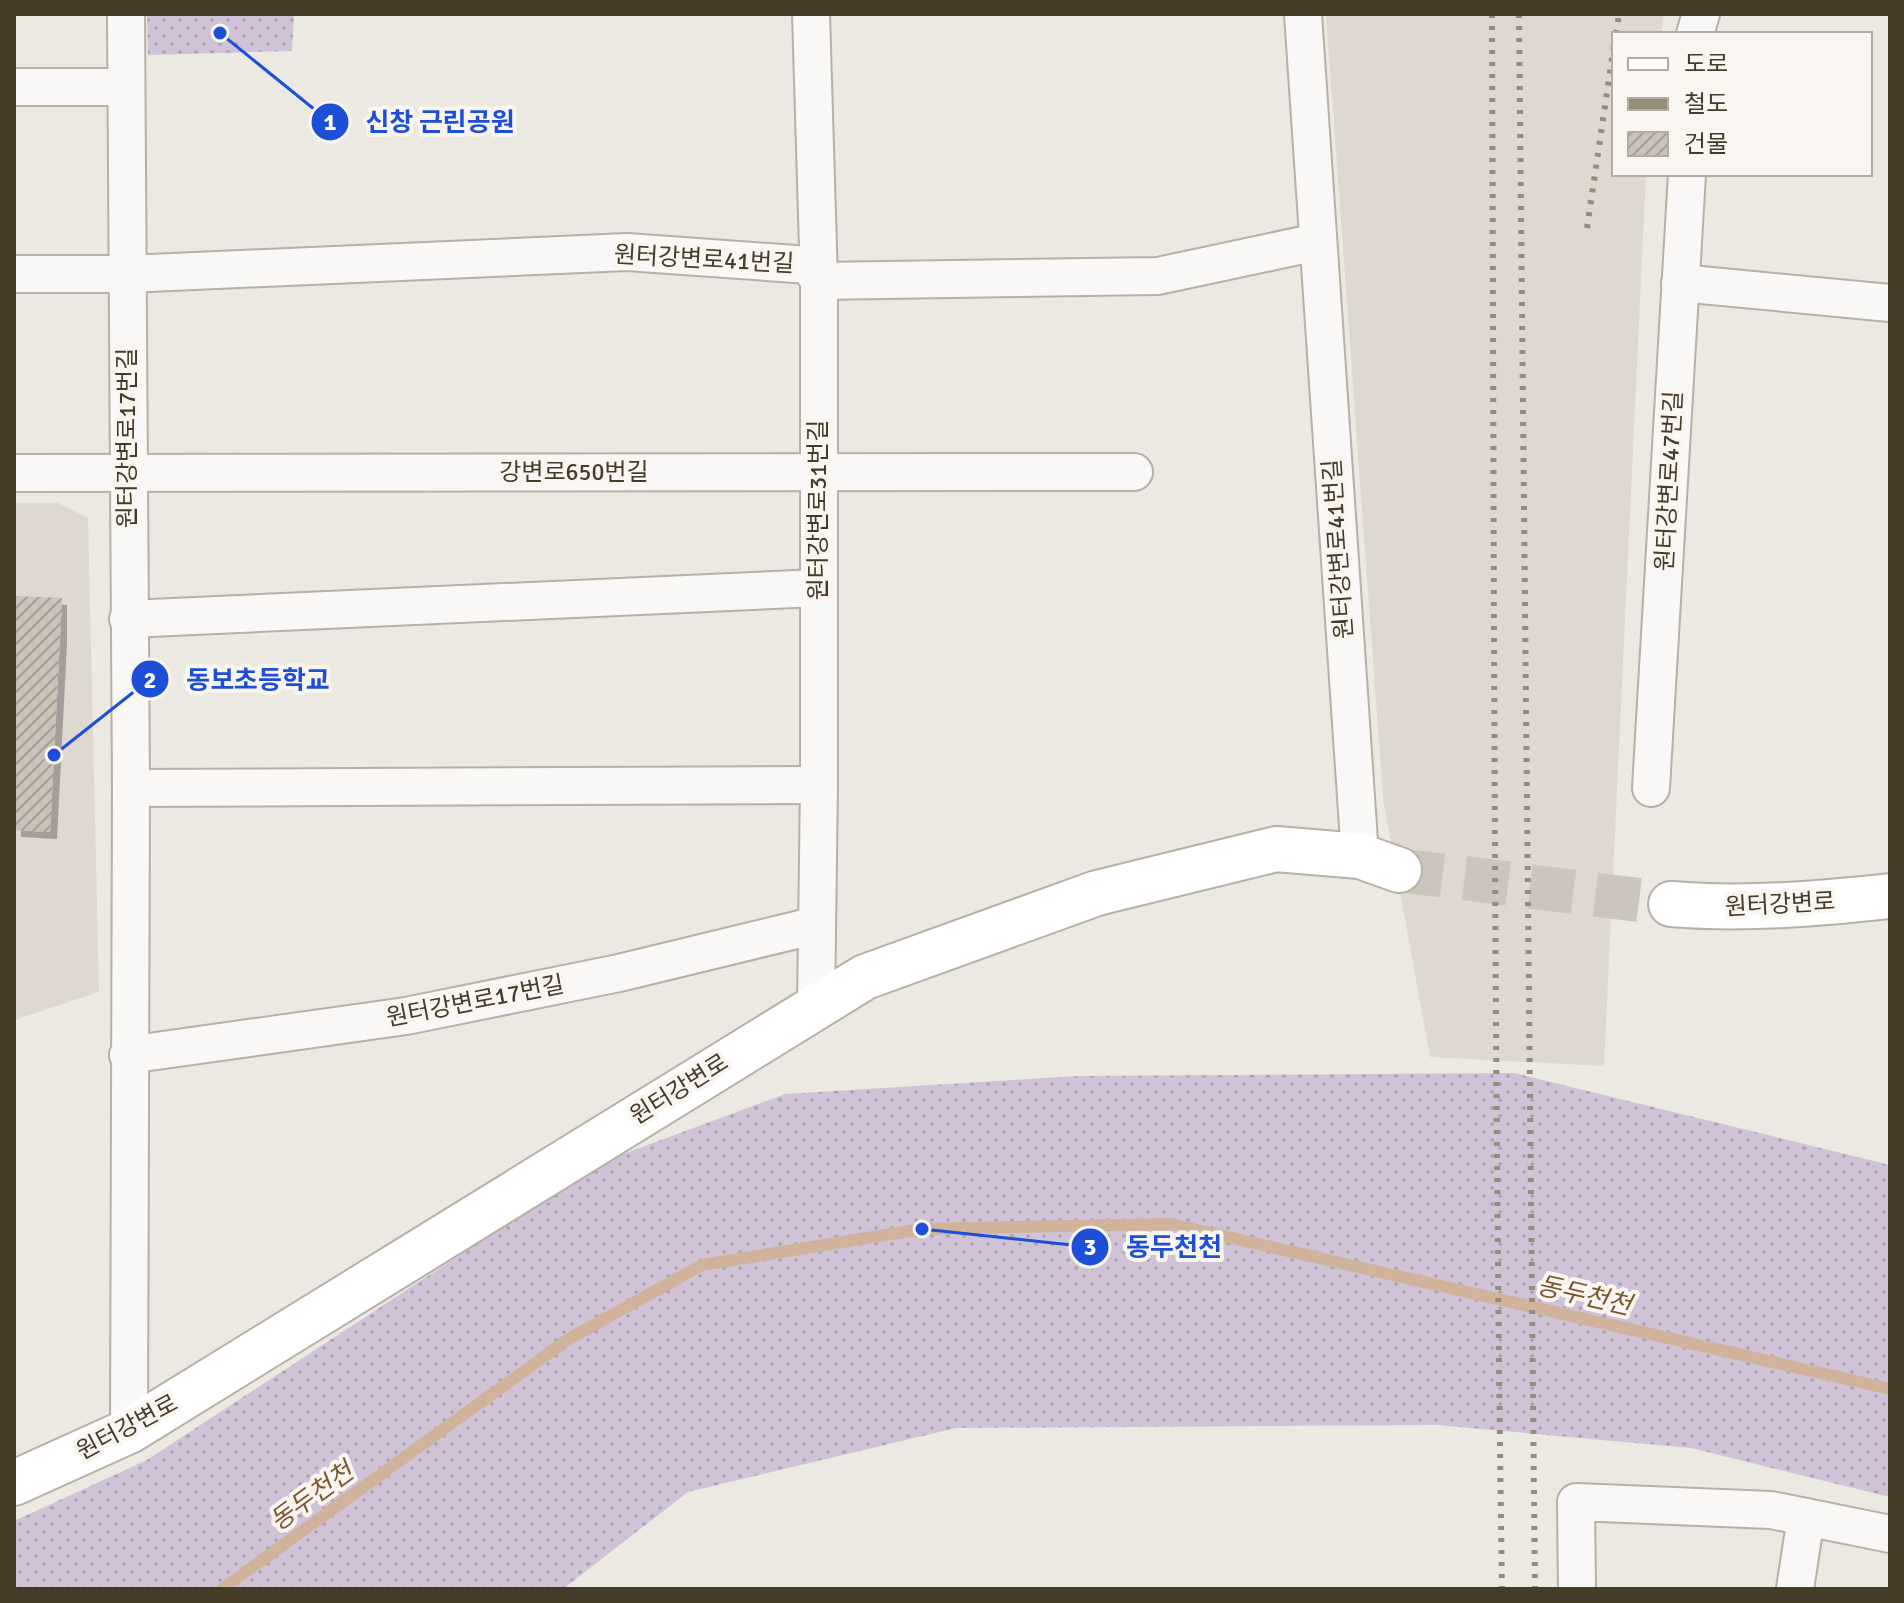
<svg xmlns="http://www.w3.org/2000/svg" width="1904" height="1603" viewBox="0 0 1904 1603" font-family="Signika,'Noto Sans KR',sans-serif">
  <defs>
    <pattern id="grass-dots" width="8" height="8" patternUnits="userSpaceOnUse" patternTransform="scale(2)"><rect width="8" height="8" fill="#d1c3d7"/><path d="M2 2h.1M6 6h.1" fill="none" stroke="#ab9fae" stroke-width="1.8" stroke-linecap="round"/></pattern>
    <pattern id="building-hatch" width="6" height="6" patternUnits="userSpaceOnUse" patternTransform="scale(2)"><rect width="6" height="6" fill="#cac2b9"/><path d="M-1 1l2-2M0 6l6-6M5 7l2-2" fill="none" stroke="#a69f96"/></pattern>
    <filter id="shadow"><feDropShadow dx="7" dy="7" stdDeviation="0" flood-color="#0004"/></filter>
  </defs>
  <rect width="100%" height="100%" fill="#ece8e2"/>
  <g fill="#ded8d0">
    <path d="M1326,14H1664L1661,34H1614V174H1646L1604,1066L1430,1057L1383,798Z"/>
    <path d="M14,503H58L88,518L99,992L14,1020Z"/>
  </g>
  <g fill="url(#grass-dots)">
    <path d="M147,14H294L292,51L148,55Z"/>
    <path d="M1514,1073L1890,1165V1497L1691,1448L1437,1425L956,1428L688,1492L563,1589H14V1521L147,1460L602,1162L785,1094L1079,1076Z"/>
  </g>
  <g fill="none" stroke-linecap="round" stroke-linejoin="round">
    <path stroke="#cfb39a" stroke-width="12" d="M222,1589L567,1340L702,1265L922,1229L1171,1224L1890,1389"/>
  </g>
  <path fill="url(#building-hatch)" filter="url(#shadow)" d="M14,596L62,598L50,832L14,830Z"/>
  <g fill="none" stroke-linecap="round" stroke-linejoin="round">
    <path stroke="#cbc5bd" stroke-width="44" stroke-dasharray="44 22" stroke-linecap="butt" d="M1399,870L1671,904"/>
    <g stroke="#b7b0a6" stroke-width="40">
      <g id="street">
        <path d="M126,14L131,788L129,1431"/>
        <path d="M811,14L819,281V785L816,1006"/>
        <path d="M1303,14L1360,856"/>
        <path d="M1695,34L1701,14"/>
        <path d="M14,87H126"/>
        <path d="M14,274H127L627,252L809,265L819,281L1158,276L1317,242"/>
        <path d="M1680,283L1890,303"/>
        <path d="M14,473L1134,472"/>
        <path d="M128,619L818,588"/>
        <path d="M131,788L819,785"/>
        <path d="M1651,788L1687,174"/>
        <path d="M128,1055L406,1016L619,973L817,925"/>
        <path d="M1577,1589L1576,1502L1771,1510L1890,1534"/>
        <path d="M1795,1589L1806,1517"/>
      </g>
    </g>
    <g stroke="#b7b0a6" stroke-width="48">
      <g id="secondary">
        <path d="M1671,904C1744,910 1817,904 1890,896"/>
        <path d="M14,1483L129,1431L865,977L1097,893L1276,849L1360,856L1399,870"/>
      </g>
    </g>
    <use href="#street" stroke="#faf8f6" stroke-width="36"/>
    <use href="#secondary" stroke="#fff" stroke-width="44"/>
    <g stroke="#978b7a" stroke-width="6" stroke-dasharray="4 8" stroke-linecap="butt">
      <path d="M1492,14C1494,539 1494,1064 1502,1589"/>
      <path d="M1519,14L1535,1589"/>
      <path d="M1616,34L1619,14"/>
      <path d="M1587,228L1614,45"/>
    </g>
  </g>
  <g text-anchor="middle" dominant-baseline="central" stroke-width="8" stroke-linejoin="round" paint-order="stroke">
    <g font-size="24" fill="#463a28" stroke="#f9f6f2">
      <text transform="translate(704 259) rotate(3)">원터강변로41번길</text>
      <text transform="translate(127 438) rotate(-90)">원터강변로17번길</text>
      <text x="574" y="472">강변로650번길</text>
      <text transform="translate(1669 481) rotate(-87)">원터강변로47번길</text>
      <text transform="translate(818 510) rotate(-90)">원터강변로31번길</text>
      <text transform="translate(1338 549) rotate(-94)">원터강변로41번길</text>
      <text transform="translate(1780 904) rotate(-3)">원터강변로</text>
      <text transform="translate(475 1001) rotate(-11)">원터강변로17번길</text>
      <text transform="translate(679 1089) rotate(-32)">원터강변로</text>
      <text transform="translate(127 1427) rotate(-28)">원터강변로</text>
    </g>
    <g font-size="26" font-style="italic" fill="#7e572e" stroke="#f9f6f2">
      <text transform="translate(1584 1296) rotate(13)">동두천천</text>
      <text transform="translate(312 1497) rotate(-36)">동두천천</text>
    </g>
  </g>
  <path fill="none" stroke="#1d4ed8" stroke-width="3" d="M220 33L330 122M54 755L150 679M922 1229L1090 1247"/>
  <g fill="#1d4ed8" stroke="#f9f6f2" stroke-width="3">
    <circle cx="220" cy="33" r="8"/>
    <circle cx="54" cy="755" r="8"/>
    <circle cx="922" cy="1229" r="8"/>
    <circle cx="330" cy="122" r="20"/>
    <circle cx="150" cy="679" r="20"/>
    <circle cx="1090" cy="1247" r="20"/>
  </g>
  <g font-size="24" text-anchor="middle" font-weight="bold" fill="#fff">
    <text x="330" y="130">1</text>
    <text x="150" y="688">2</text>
    <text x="1090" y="1255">3</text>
  </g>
  <g font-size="26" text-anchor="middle" font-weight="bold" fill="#1d4ed8" stroke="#f9f6f2" stroke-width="8" stroke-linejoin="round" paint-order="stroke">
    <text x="440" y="131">신창 근린공원</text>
    <text x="258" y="689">동보초등학교</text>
    <text x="1174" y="1256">동두천천</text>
  </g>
  <rect width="1904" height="1603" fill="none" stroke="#463a28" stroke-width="32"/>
  <rect x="1612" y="32" width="260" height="144" fill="#f9f6f2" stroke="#b1aba1" stroke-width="2"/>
  <rect x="1628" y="58" width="40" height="12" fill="#ffffff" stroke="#b1aba1" stroke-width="2"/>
  <text x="1684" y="72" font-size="24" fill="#463a28">도로</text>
  <rect x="1628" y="98" width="40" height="12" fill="#978b7a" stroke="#b1aba1" stroke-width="2"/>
  <text x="1684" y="112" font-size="24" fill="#463a28">철도</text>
  <rect x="1628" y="132" width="40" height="24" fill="url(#building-hatch)" stroke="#b1aba1" stroke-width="2"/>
  <text x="1684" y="152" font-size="24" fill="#463a28">건물</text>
</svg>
